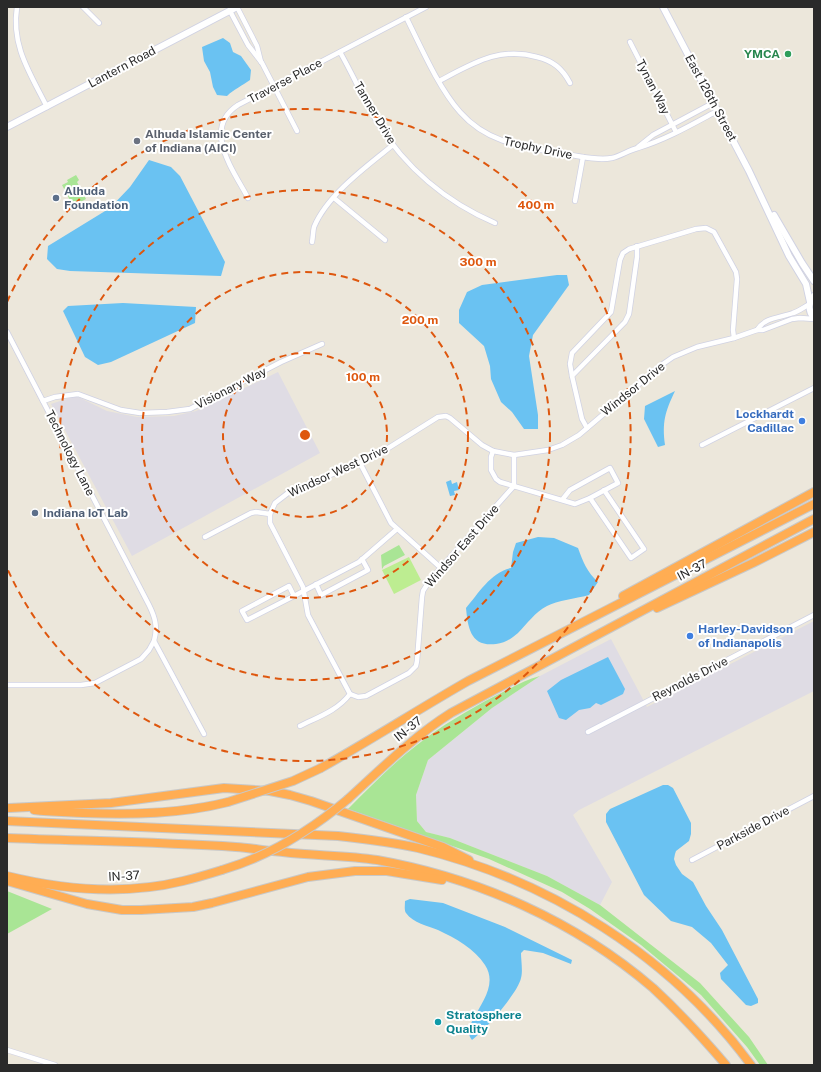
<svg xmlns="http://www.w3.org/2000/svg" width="821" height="1072" viewBox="0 0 821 1072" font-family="'Public Sans',sans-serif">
  <rect width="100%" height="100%" fill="#ece7db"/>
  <g fill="#dfdce4">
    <path d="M278,372L320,453L132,556L51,404L76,396L107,411L137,417L174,416L196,411Z"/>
    <path d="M814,621V691L579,810L573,815L612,882L600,905L547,876L450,838L426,832L417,821L416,795L428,760L492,708L540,676L611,639L647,707Z"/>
  </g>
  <g fill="#a9e595">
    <path d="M76,175L79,180L77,182L86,199L73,206L62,185L68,182L67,180Z"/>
    <path d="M399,545L405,555L384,566L382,569L381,555Z"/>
    <path d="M540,676L492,708L428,760L416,795L417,821L426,832L450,838L547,876L600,905L700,983L749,1037L768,1065H760L747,1047L701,995L641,945L590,909L562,892L489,859L348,809C370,787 392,764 417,745C441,726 468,710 495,696C510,689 524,680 540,676Z"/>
    <path d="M7,891L52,909L7,934Z"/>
  </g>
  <path fill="#bded91" d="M409,557L421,580L394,594L382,570Z"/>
  <g fill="#6ac2f2">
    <path d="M223,38L230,43L233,52L241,56L251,70L250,80C242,86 234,89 227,96L217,95L213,87L210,72L204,61L202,47Z"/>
    <path d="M149,160L171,167L180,176L225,262L221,276L70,271L57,269L47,259L48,246L110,208L130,187Z"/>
    <path d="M557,275H567L569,285L533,335L529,356L538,415V429H524L512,412L501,402L491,379L490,366L484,346L459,323V310L467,292L482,285Z"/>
    <path d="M123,303L196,307L195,323L111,362L98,365L85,357L63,311L68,306Z"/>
    <path d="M675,391C665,412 662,422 665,445L658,447L644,419L645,406Z"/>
    <path d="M451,480L452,484L457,482L459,490L454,491L455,495L450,496L446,482Z"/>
    <path d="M538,537L554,538L578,548C583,562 587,572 598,582L589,595C578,598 556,601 547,606C535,612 527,624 518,633C511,639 505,643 496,644C471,647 468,629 466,608C478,594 491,572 511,568L513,552L516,543Z"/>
    <path d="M608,657L625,689L623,694L601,705L596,703L590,708L579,710L566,720L559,718L547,691L561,680Z"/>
    <path d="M663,785H668L673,788L691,823V834L689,841L676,851L675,854L674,859L676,865L682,874L693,882L706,906L722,930L758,999V1003L751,1006L746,1005L721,979L720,973L728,965L711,943L692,927L671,921L644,895L606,822V814L610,809Z"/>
    <path d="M410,899L443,903L505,927L572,960L571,964L543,953L524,950L521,953C521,960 523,971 521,978C518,993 484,1031 472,1040C457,1023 504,994 485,965C475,949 455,938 438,930C428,926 413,923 406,913C404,910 405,905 405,901Z"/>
  </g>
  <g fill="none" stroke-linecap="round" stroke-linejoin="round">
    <g stroke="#d0d2e3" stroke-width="6">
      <g id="street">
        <path d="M17,7C11,46 30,73 47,107"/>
        <path d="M83,7L99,23"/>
        <path d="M237,7L257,46L261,62"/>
        <path d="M230,11L248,45L262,63L297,131"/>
        <path d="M406,17C421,47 438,87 460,112C488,144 525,147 564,154C580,156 597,161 612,158C621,156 629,150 638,148C667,139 691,125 717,111"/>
        <path d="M630,42L676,132"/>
        <path d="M340,52C353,75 364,100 377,122C405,167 446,202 495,223"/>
        <path d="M439,81C472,64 499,46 537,57C553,61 562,68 570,83"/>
        <path d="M638,147L653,135L713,103"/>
        <path d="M248,198C234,171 201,129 238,105L426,7"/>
        <path d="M334,198L385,240"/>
        <path d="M575,201L583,157"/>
        <path d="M312,242C313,237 313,231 314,227C327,195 367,166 393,145"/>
        <path d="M757,330C765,317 780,318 793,313C799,311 804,307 810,304"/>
        <path d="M7,332L149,605C155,617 158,627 154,641L204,734"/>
        <path d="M572,376L570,364L572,353L611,312L620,260L623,253L629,249L696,229L706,228L714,232L736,272L737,279L733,330L734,338"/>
        <path d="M43,401L55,397L78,394L121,410L140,413L167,412L190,409L281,362L322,344"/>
        <path d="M587,428L582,419L572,376L625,322L629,314L637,257V246"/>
        <path d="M702,445L814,388"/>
        <path d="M493,451L491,457V470L496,479L500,482L575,504L590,498L618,483L610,468L570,490L562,500"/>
        <path d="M360,463L391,523L441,568"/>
        <path d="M590,498L631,558L644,549L604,490"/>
        <path d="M270,514V523L303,587L308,615L350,694"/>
        <path d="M205,537L251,513L256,512L270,514L275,503L288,493L368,459L382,452L438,417L446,416L450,418L482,445L493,451L514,455L548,450L562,445L579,435L660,366L673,357L697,347L734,338L757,330H763L792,319L800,318L814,319"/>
        <path d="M316,584L321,595L368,570L362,559"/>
        <path d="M289,586L294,596L247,620L242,611Z"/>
        <path d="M294,596L359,562L397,529"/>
        <path d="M7,685H81L95,683L141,659L149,650L154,641"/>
        <path d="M300,726C318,717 337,711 350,694L358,697L366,696L409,673L416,666L417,661L422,597L423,591L430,580L514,486V455"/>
        <path d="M588,732L814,615"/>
        <path d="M692,860L814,796"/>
        <path d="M7,1050L55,1065"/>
      </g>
    </g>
    <g stroke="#d0d2e3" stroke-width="8">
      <g id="secondary">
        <path d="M663,7L749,171L789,256L806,284L810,302"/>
        <path d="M7,127L237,7"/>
        <path d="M774,215L802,263L814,281"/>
        <path d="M814,296C808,303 808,311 814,318"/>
      </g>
    </g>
    <g stroke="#c8c8c8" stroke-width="10">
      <g id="highway">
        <path d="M623,596L814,492"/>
        <path d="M657,608L753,563L814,532"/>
        <path d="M321,768C371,740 419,709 468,681L814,504"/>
        <path d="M348,799C381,769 413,737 451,713L814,519"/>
        <path d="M9,808L111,803L224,788L270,791L290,795L311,801L443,847L469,860"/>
        <path d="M34,810C51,812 67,812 83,813C132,815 181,814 228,802"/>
        <path d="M7,821L338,836C365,839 392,842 418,848C549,880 671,956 751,1065"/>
        <path d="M7,838C83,841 160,842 236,847C251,848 267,851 283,852C314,856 346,855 377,860C478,878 575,921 653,988C679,1012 703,1038 726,1065"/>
        <path d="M7,876C64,890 126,895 183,881C196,878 209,874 222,870"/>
        <path d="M7,881L87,904L122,910H141L193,907L212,903L308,877L355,871H387L442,880"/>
      </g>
    </g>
    <use href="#street" stroke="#fff" stroke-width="4.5"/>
    <use href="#secondary" stroke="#fff" stroke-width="6"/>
    <use href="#highway" stroke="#ffad53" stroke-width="8"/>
    <g stroke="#c8c8c8" stroke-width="10" stroke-linecap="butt">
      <g id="highway-bridge">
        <path d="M228,802L293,781L321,768"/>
        <path d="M222,870C270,856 310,831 348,799"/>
      </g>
    </g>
    <use href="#highway-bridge" stroke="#ffad53" stroke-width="8"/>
  </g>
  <g fill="none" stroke="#de570e" stroke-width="2" stroke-dasharray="7 5">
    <circle cx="305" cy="435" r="82"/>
    <circle cx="305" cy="435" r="163"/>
    <circle cx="305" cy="435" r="245"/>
    <path d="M7 302A326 326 0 1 1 7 568"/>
  </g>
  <circle fill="#2e9e5b" stroke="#fff" stroke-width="1.5" cx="788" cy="54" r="4"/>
  <circle fill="#6b7280" stroke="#fff" stroke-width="1.5" cx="137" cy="141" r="4"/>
  <g fill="#5c6f8a" stroke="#fff" stroke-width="1.5">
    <circle cx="56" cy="198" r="4"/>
    <circle cx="35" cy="513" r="4"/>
  </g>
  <g fill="#3f7fe0" stroke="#fff" stroke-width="1.5">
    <circle cx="802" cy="421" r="4"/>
    <circle cx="690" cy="636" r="4"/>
  </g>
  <circle fill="#0f9aa8" stroke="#fff" stroke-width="1.5" cx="438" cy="1022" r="4"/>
  <g text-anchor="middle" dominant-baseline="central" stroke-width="4" stroke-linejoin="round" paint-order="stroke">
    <g font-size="12" font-weight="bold" fill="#27864d" stroke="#fff" text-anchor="end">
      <text x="780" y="54">YMCA</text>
    </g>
    <g font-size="12" fill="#2a2a2a" stroke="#fff">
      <text transform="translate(122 67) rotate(-28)">Lantern Road</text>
      <text transform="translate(285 81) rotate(-28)">Traverse Place</text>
      <text transform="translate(653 87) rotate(63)">Tynan Way</text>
      <text transform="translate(711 98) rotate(62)">East 126th Street</text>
      <text transform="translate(375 113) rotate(59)">Tanner Drive</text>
      <text transform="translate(538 148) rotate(12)">Trophy Drive</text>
      <text transform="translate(231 388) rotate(-27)">Visionary Way</text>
      <text transform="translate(633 389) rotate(-39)">Windsor Drive</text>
      <text transform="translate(70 453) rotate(63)">Technology Lane</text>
      <text transform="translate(338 471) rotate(-25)">Windsor West Drive</text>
      <text transform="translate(462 546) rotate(-49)">Windsor East Drive</text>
      <text transform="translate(692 570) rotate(-28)">IN-37</text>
      <text transform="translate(690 679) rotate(-27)">Reynolds Drive</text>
      <text transform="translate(408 729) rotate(-39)">IN-37</text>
      <text transform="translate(753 828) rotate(-28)">Parkside Drive</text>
      <text transform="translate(124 876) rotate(-3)">IN-37</text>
    </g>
    <g font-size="12" font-weight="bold" fill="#5b616d" stroke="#fff" text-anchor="start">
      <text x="145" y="134">Alhuda Islamic Center<tspan x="145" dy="14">of Indiana (AICI)</tspan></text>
    </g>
    <g font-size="12" font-weight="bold" fill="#4e5e75" stroke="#fff" text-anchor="start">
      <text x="64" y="191">Alhuda<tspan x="64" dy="14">Foundation</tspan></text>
      <text x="43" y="513">Indiana IoT Lab</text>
    </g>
    <g font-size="12" font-weight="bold" fill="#366cbe" stroke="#fff" text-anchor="end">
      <text x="794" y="414">Lockhardt<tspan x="794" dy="14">Cadillac</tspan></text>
      <text x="698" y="629" text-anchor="start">Harley-Davidson<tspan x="698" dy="14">of Indianapolis</tspan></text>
    </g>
    <g font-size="12" font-weight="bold" fill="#0d838f" stroke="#fff" text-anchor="start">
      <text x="446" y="1015">Stratosphere<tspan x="446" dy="14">Quality</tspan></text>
    </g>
  </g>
  <circle cx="305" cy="435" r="6" fill="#de570e" stroke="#fff" stroke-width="2"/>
  <g font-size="12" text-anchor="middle" font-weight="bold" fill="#de570e" stroke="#fff" stroke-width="4" stroke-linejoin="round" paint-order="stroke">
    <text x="536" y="209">400 m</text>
    <text x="478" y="266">300 m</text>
    <text x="420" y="324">200 m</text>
    <text x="363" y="381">100 m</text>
  </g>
  <rect width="821" height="1072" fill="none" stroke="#2a2a2a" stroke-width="16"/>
</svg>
